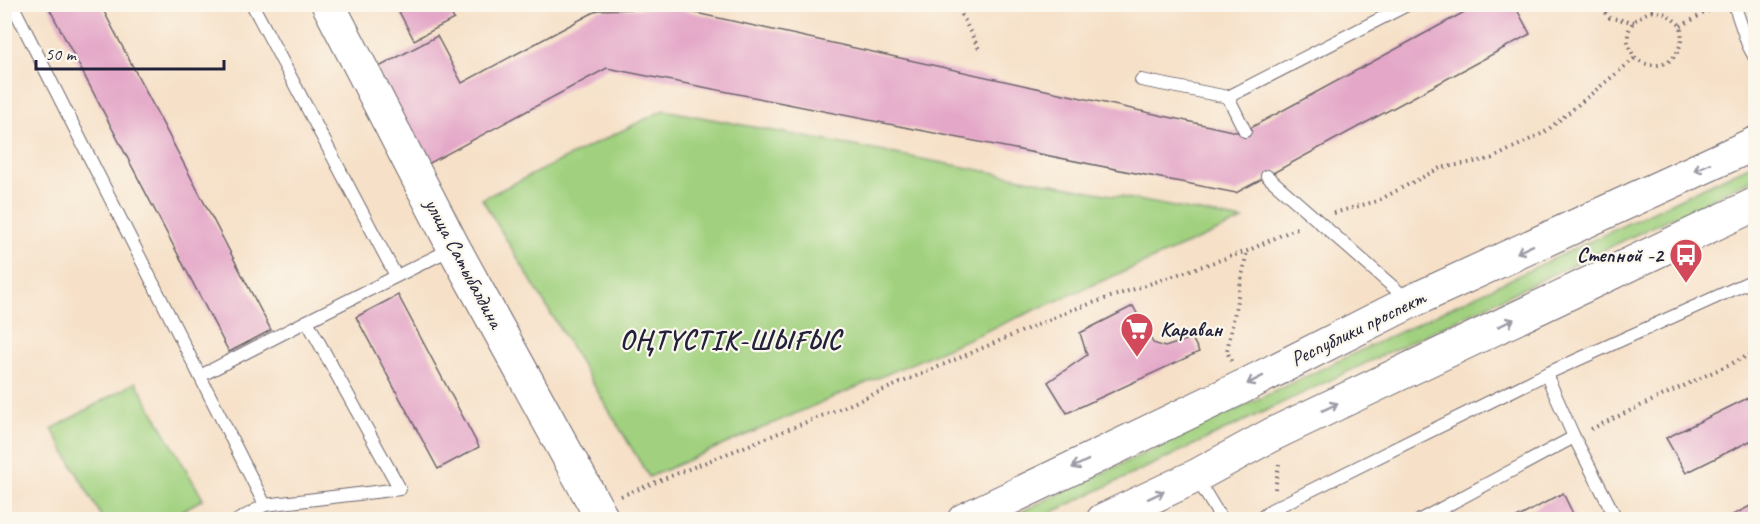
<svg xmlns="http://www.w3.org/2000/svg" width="1760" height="524" viewBox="0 0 1760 524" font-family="Caveat,sans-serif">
  <rect width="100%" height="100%" fill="#fbf7ec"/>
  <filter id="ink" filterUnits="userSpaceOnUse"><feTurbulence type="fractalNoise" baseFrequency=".0167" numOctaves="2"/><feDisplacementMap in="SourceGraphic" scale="12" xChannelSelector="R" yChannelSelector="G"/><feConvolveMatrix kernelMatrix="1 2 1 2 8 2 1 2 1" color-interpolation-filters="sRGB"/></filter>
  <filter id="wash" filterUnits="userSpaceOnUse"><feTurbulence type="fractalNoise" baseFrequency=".008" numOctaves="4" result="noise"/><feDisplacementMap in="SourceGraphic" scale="24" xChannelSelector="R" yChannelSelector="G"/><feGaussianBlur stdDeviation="1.35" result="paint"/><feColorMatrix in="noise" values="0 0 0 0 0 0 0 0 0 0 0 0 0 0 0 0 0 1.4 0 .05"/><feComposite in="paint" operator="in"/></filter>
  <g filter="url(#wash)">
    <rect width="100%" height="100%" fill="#f6e0c7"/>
    <g fill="#a1d17f" stroke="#627a5d" stroke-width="1.5">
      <path d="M664,110L1243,220L649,477L482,199Z"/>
      <path d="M1755,163V178L1038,519H1006Z"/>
      <path d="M136,382L203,499L168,519H103L52,429Z"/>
    </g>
    <g id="blocks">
      <g fill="#e4a7c8">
        <path d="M47,4H100L271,330L229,352Z"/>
        <path d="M395,4H446L454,19L414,40Z"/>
        <path d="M1479,4H1514L1530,34L1236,193L607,68L428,164L377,68L437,36L462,83L598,10L673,8L1241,133Z"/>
        <path d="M398,295L479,447L438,469L356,317Z"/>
        <path d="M1133,306L1153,343L1165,347L1192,338L1199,352L1067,413L1048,382L1087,355L1080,333Z"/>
        <path d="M1756,394V438L1686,473L1666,438Z"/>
        <path d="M1563,493L1576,520H1513Z"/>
        <path d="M1756,503V520H1723Z"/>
      </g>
    </g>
  </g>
  <g filter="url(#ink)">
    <use href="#blocks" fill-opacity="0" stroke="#6c646c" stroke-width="1.5"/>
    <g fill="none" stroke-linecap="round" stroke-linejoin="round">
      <g stroke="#6c646c" stroke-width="14">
        <g id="lane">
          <path d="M12,4L265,505"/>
          <path d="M252,4L396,276"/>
          <path d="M1734,4L1748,45L1756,60"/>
          <path d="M1141,80L1228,97"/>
          <path d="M1245,131L1228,97L1409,4"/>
          <path d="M1267,176L1408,300"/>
          <path d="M200,376L307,321"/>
          <path d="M1196,477L1222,520"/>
          <path d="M238,520L265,505L400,489L307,321L453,248"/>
          <path d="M1259,520L1271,510L1546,374"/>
          <path d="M1420,520L1574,437"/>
          <path d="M1617,520L1574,437L1546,374L1756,279"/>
        </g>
      </g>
      <g stroke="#6c646c" stroke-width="35">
        <path id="secondary" d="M328,4L454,248L603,520"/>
      </g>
      <g stroke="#6c646c" stroke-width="35">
        <g id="highway">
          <path d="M964,520L1242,387L1410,302L1756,143"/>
          <path d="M1103,520L1196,476L1271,435L1756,204"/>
        </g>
      </g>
      <g stroke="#6c646c" stroke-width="4" stroke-dasharray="1.5 4.5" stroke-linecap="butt">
        <path d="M956,4L980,51"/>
        <path d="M1597,4L1610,18L1634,22"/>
        <path d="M1652,11L1667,14L1681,26C1688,78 1626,75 1628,36C1629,22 1639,16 1652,11Z"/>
        <path d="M1681,26L1717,6"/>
        <path d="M1334,213L1377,201L1440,168L1491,159L1545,132L1635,58"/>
        <path d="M1231,361L1227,351L1247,251"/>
        <path d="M1591,429L1756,352"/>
        <path d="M1275,489L1279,464"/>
        <path d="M621,496L839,409L1072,310L1247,251L1299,227"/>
      </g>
      <use href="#lane" stroke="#fff" stroke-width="12"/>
      <use href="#secondary" stroke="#fff" stroke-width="33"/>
      <use href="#highway" stroke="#fff" stroke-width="33"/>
    </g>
    <defs><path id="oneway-shaft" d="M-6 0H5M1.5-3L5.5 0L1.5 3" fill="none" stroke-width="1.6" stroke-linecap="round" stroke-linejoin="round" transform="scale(1.5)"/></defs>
    <g stroke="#9c9ca7">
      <use href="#oneway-shaft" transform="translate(1702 167) rotate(155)"/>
      <use href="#oneway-shaft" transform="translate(1525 249) rotate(155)"/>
      <use href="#oneway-shaft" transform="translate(1506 323) rotate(-25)"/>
      <use href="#oneway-shaft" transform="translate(1255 380) rotate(153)"/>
      <use href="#oneway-shaft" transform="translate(1330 407) rotate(-25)"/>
      <use href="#oneway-shaft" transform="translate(1080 464) rotate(154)"/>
      <use href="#oneway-shaft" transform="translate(1156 495) rotate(-25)"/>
    </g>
  </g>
  <defs>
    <g id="bus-pin" transform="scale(1.725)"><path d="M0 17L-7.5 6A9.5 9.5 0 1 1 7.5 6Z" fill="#d1495b" stroke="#fbf7ec"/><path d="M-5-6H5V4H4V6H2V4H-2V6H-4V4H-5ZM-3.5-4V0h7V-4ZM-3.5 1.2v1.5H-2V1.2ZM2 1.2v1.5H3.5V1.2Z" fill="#fff"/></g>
    <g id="supermarket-pin" transform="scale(1.725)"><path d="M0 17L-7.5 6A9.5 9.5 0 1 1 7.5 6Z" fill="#d1495b" stroke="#fbf7ec"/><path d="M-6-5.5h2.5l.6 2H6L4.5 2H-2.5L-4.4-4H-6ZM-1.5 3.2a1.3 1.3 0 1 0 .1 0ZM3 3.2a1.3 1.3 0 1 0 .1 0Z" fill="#fff"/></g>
  </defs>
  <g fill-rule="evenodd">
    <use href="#bus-pin" x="1686" y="255"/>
    <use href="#supermarket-pin" x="1137" y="329"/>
  </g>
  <g text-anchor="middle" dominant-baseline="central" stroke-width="4.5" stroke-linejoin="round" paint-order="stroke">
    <g font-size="21" font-weight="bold" fill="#22223b" stroke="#fbf7ec" text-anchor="end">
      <text x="1663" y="255">Степной -2</text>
      <text x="1160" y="329" text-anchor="start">Караван</text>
    </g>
    <g font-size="21" fill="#22223b" stroke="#fbf7ec">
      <text transform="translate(464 263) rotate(62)">улица Сатыбалдина</text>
      <text transform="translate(1358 328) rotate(-26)">Республики проспект</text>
    </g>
    <g font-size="27" font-weight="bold" letter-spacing="1.5" fill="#22223b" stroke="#fbf7ec">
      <text x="731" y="340">ОҢТҮСТІК-ШЫҒЫС</text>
    </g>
  </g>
  <rect width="1760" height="524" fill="none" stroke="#fbf7ec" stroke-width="24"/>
  <path d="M36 60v9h188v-9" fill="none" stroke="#22223b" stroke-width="3"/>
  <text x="45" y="60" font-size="18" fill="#22223b" stroke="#fbf7ec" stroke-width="4.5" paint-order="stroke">50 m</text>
</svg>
